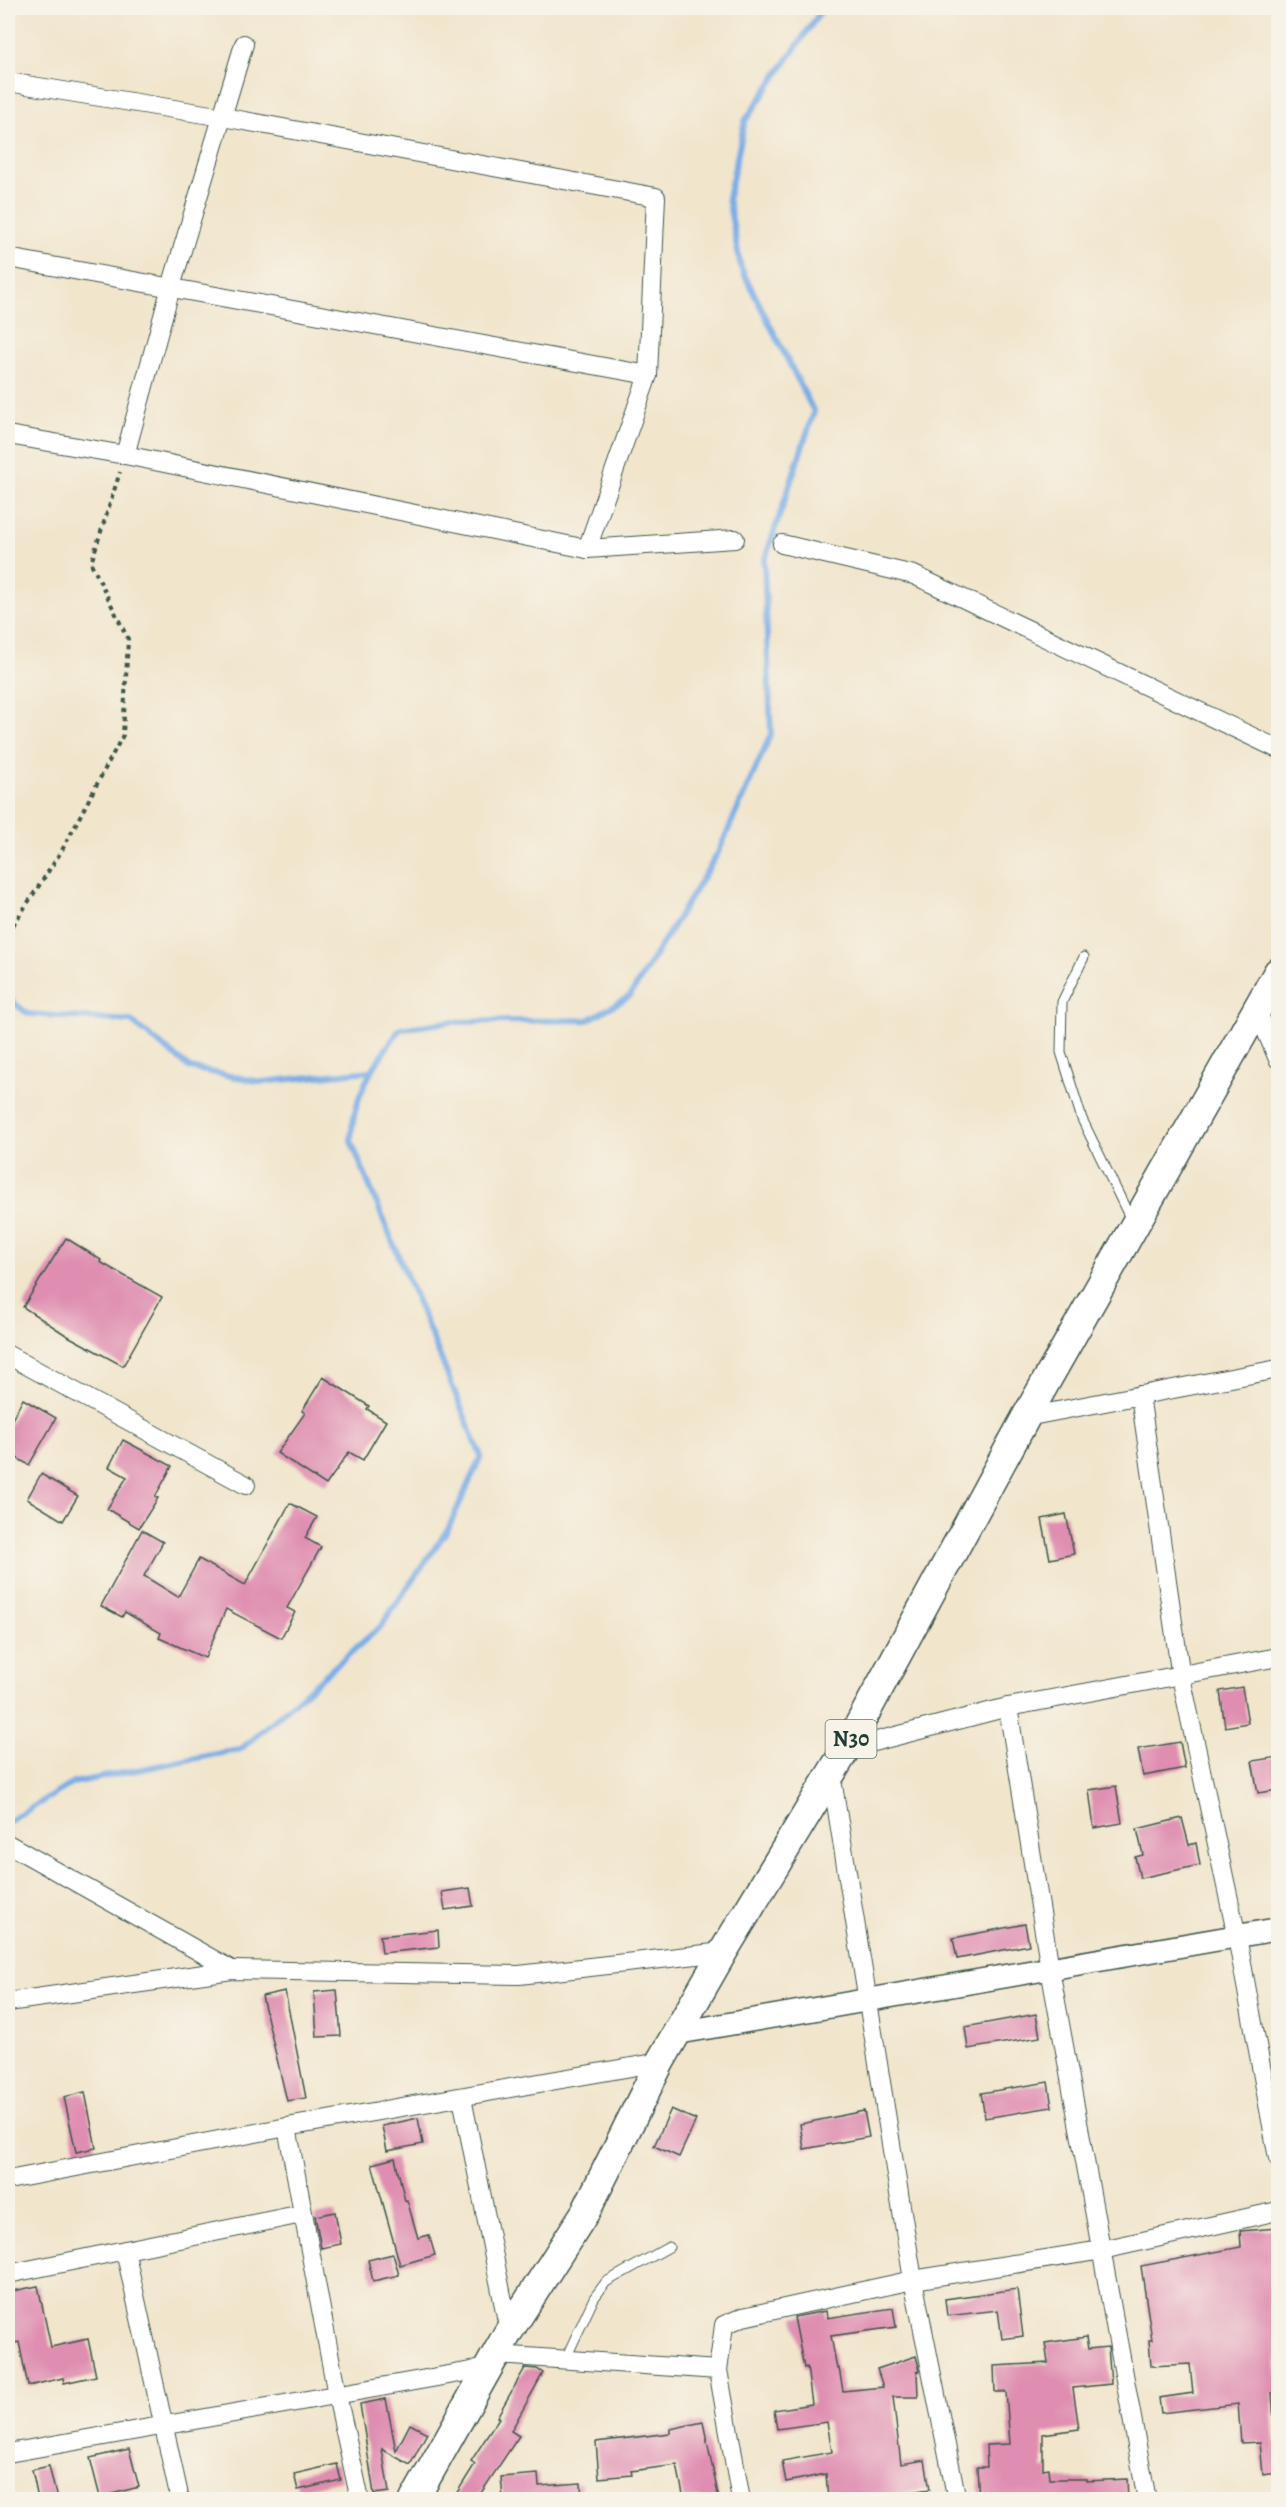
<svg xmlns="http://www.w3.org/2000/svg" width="1286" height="2507" viewBox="0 0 1286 2507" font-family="Alegreya,serif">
  <rect width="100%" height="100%" fill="#f7f3e8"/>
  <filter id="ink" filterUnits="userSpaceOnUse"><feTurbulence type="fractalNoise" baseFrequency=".0167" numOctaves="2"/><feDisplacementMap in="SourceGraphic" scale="12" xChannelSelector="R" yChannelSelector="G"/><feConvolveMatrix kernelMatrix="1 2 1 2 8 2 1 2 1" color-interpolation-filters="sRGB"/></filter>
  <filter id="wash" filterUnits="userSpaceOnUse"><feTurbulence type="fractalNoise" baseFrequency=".008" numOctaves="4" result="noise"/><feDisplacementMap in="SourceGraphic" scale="24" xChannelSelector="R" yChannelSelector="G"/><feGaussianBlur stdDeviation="1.35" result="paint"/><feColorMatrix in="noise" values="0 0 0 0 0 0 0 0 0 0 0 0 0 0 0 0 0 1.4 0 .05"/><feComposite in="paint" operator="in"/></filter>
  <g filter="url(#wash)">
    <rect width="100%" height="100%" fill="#f1e5cc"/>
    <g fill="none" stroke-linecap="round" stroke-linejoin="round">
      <g stroke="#7aade6" stroke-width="6">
        <path d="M8,998L28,1014L131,1021L190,1068L261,1082L370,1071"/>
        <path d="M8,1822L73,1783L241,1749L381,1626L448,1529L481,1456L351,1141C353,1093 373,1067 400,1029L448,1022L588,1020L630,996L718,853L771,734L764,562L814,412L741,268L728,198L745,121L823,8"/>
      </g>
    </g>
    <g id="blocks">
      <g fill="#df8db0">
        <path d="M66,1238L101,1260L100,1262L162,1297L123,1366L66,1335L23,1307Z"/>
        <path d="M323,1377L369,1406L367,1409L386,1421L363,1460L349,1452L326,1485L277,1453L305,1413L302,1411Z"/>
        <path d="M23,1399L56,1418L29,1465L8,1453V1427Z"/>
        <path d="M123,1440L172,1466L155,1497L158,1498L139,1528L107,1509L127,1477L109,1467Z"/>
        <path d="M41,1474L78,1496L63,1521L27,1499Z"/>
        <path d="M290,1503L317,1517L305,1538L321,1547L287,1608L295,1612L281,1638L226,1609L205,1658L159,1638L161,1633L125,1612L122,1617L101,1606L142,1530L163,1542L144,1576L178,1597L199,1559L245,1585Z"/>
        <path d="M1066,1514L1074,1554L1050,1559L1042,1519Z"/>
        <path d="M1242,1687L1248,1723L1225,1727L1220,1691Z"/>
        <path d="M1180,1742L1185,1768L1143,1776L1138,1749Z"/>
        <path d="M1278,1757V1790L1258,1793L1252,1761Z"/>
        <path d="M1116,1786L1122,1823L1094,1828L1089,1790Z"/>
        <path d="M1182,1818L1189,1845L1196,1843L1200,1865L1140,1878L1135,1857L1143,1855L1137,1829Z"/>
        <path d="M470,1888L473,1906L445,1910L442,1892Z"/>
        <path d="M1025,1924L1029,1945L957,1959L953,1938Z"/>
        <path d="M438,1930L439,1947L382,1953L380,1936Z"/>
        <path d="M337,1990L341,2036L317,2037L314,1992Z"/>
        <path d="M285,1991L306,2098L287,2101L262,1996Z"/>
        <path d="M1036,2014L1040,2037L968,2049L965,2027Z"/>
        <path d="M1048,2082L1052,2107L985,2118L981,2093Z"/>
        <path d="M85,2092L96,2148L76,2152L64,2097Z"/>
        <path d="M671,2109L696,2120L679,2157L654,2146Z"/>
        <path d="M864,2111L869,2137L804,2149L800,2124Z"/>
        <path d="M418,2118L423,2144L387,2151L382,2126Z"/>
        <path d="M395,2158L405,2201L407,2200L418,2238L429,2235L435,2255L400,2265L372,2164Z"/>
        <path d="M335,2212L341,2244L321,2248L315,2216Z"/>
        <path d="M1278,2228V2341H1276L1278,2392L1272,2393L1276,2451L1278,2450V2473L1263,2475L1260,2442L1241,2443L1238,2404L1161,2413L1159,2398L1193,2393L1190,2364L1151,2366L1149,2340H1152L1141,2266L1241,2247L1240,2231Z"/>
        <path d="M393,2254L399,2275L373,2281L368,2260Z"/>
        <path d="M38,2286L51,2347L88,2339L96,2376L64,2383L63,2378L28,2386L19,2342L8,2344V2292Z"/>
        <path d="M1017,2289L1023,2336L1002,2339L998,2310L947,2316L945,2299Z"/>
        <path d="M893,2308L896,2327L831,2336L837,2369L839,2368L843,2391L883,2387L877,2369L916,2356L920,2371L917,2372L918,2397H893L901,2464L925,2460L930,2489L861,2499H828L826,2474L786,2482L782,2461L832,2452L827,2422L777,2429L774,2410L812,2404L807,2367L804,2368L794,2317L826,2311L827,2318Z"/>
        <path d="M1086,2337L1088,2349L1108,2347L1111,2384L1073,2388L1079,2429L1043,2434V2469L1049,2468L1050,2479H1086V2481L1127,2479L1128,2499H979L977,2467H987L986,2445L1010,2444L1006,2392H995L994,2366L1048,2363L1045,2343Z"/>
        <path d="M525,2368L537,2369L543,2373L511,2431L519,2436L477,2499H453L475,2464L471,2461L499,2418L497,2417Z"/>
        <path d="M386,2399L396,2451L410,2424L427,2433L410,2465L382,2449L389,2492L374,2494L360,2404Z"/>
        <path d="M703,2422L719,2499H684L677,2465L631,2471L632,2475L599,2478L596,2442L670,2433V2429Z"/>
        <path d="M129,2449L139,2487L100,2497L90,2458Z"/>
        <path d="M337,2464L341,2480L298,2490L294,2474Z"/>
        <path d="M49,2466L57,2499H38L32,2470Z"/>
        <path d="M538,2474L539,2486L581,2483L582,2499H503L501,2477Z"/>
      </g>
    </g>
  </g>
  <g filter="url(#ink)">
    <use href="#blocks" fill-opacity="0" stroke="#3e564b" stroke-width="1.5"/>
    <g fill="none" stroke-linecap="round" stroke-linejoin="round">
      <g stroke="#3e564b" stroke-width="11">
        <g id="service">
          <path d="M1084,957L1062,1002L1061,1052L1082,1119L1132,1222"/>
          <path d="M565,2360L594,2298L606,2282L669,2247"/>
        </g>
      </g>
      <g stroke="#3e564b" stroke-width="20">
        <g id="minor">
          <path d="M8,82L223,117L656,197L648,375L587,549"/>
          <path d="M8,258L648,375"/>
          <path d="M8,435L125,455L587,549L735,539"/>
          <path d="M125,455L171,287L244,44"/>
          <path d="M782,544L914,575L1278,749"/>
          <path d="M1257,1010L1278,1059"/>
          <path d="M8,1355L246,1485"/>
          <path d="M1140,1395L1181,1677L1237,1937L1278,2158"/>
          <path d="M1026,1417L1278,1369"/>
          <path d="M1008,1707L1050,1969L1147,2500"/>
          <path d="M846,1749L1008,1707L1278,1657"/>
          <path d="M831,1773L913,2280L957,2500"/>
          <path d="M8,1844L232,1970"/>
          <path d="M8,2002L232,1970L519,1975L723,1952"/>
          <path d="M462,2098L509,2331"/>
          <path d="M287,2127L337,2395L360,2500"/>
          <path d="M8,2180L287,2127L660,2062"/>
          <path d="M125,2250L180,2500"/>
          <path d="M8,2274L302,2214"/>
          <path d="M496,2355L718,2370L741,2500"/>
          <path d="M718,2370L724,2325L743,2317L913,2280L1102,2250L1278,2211"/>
          <path d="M8,2453L488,2368"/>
        </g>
      </g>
      <g stroke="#3e564b" stroke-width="25">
        <path id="tertiary" d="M677,2033L1278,1929"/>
      </g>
      <g stroke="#3e564b" stroke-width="31">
        <path id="primary" d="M414,2500L509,2331L586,2211L660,2062L723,1952L846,1749L1026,1417L1278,972"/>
      </g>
      <path stroke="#3e564b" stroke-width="4" stroke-dasharray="4.5 4.5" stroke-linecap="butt" d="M8,933L61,852L123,735L128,639L91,563L120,472"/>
      <use href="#service" stroke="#fff" stroke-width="9"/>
      <use href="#minor" stroke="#fff" stroke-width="18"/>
      <use href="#tertiary" stroke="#fff" stroke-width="22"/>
      <use href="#primary" stroke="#fff" stroke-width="28"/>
    </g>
  </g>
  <g text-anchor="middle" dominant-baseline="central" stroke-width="6" stroke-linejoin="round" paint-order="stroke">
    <rect fill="#f7f3e8" stroke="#60746a" stroke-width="1.5" x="825.5" y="1720" width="51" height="38" rx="4.5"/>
    <g font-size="22" font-weight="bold" fill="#1f3d34">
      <text x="851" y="1739">N30</text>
    </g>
  </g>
  <rect width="1286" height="2507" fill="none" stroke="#f7f3e8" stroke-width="30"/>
</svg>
